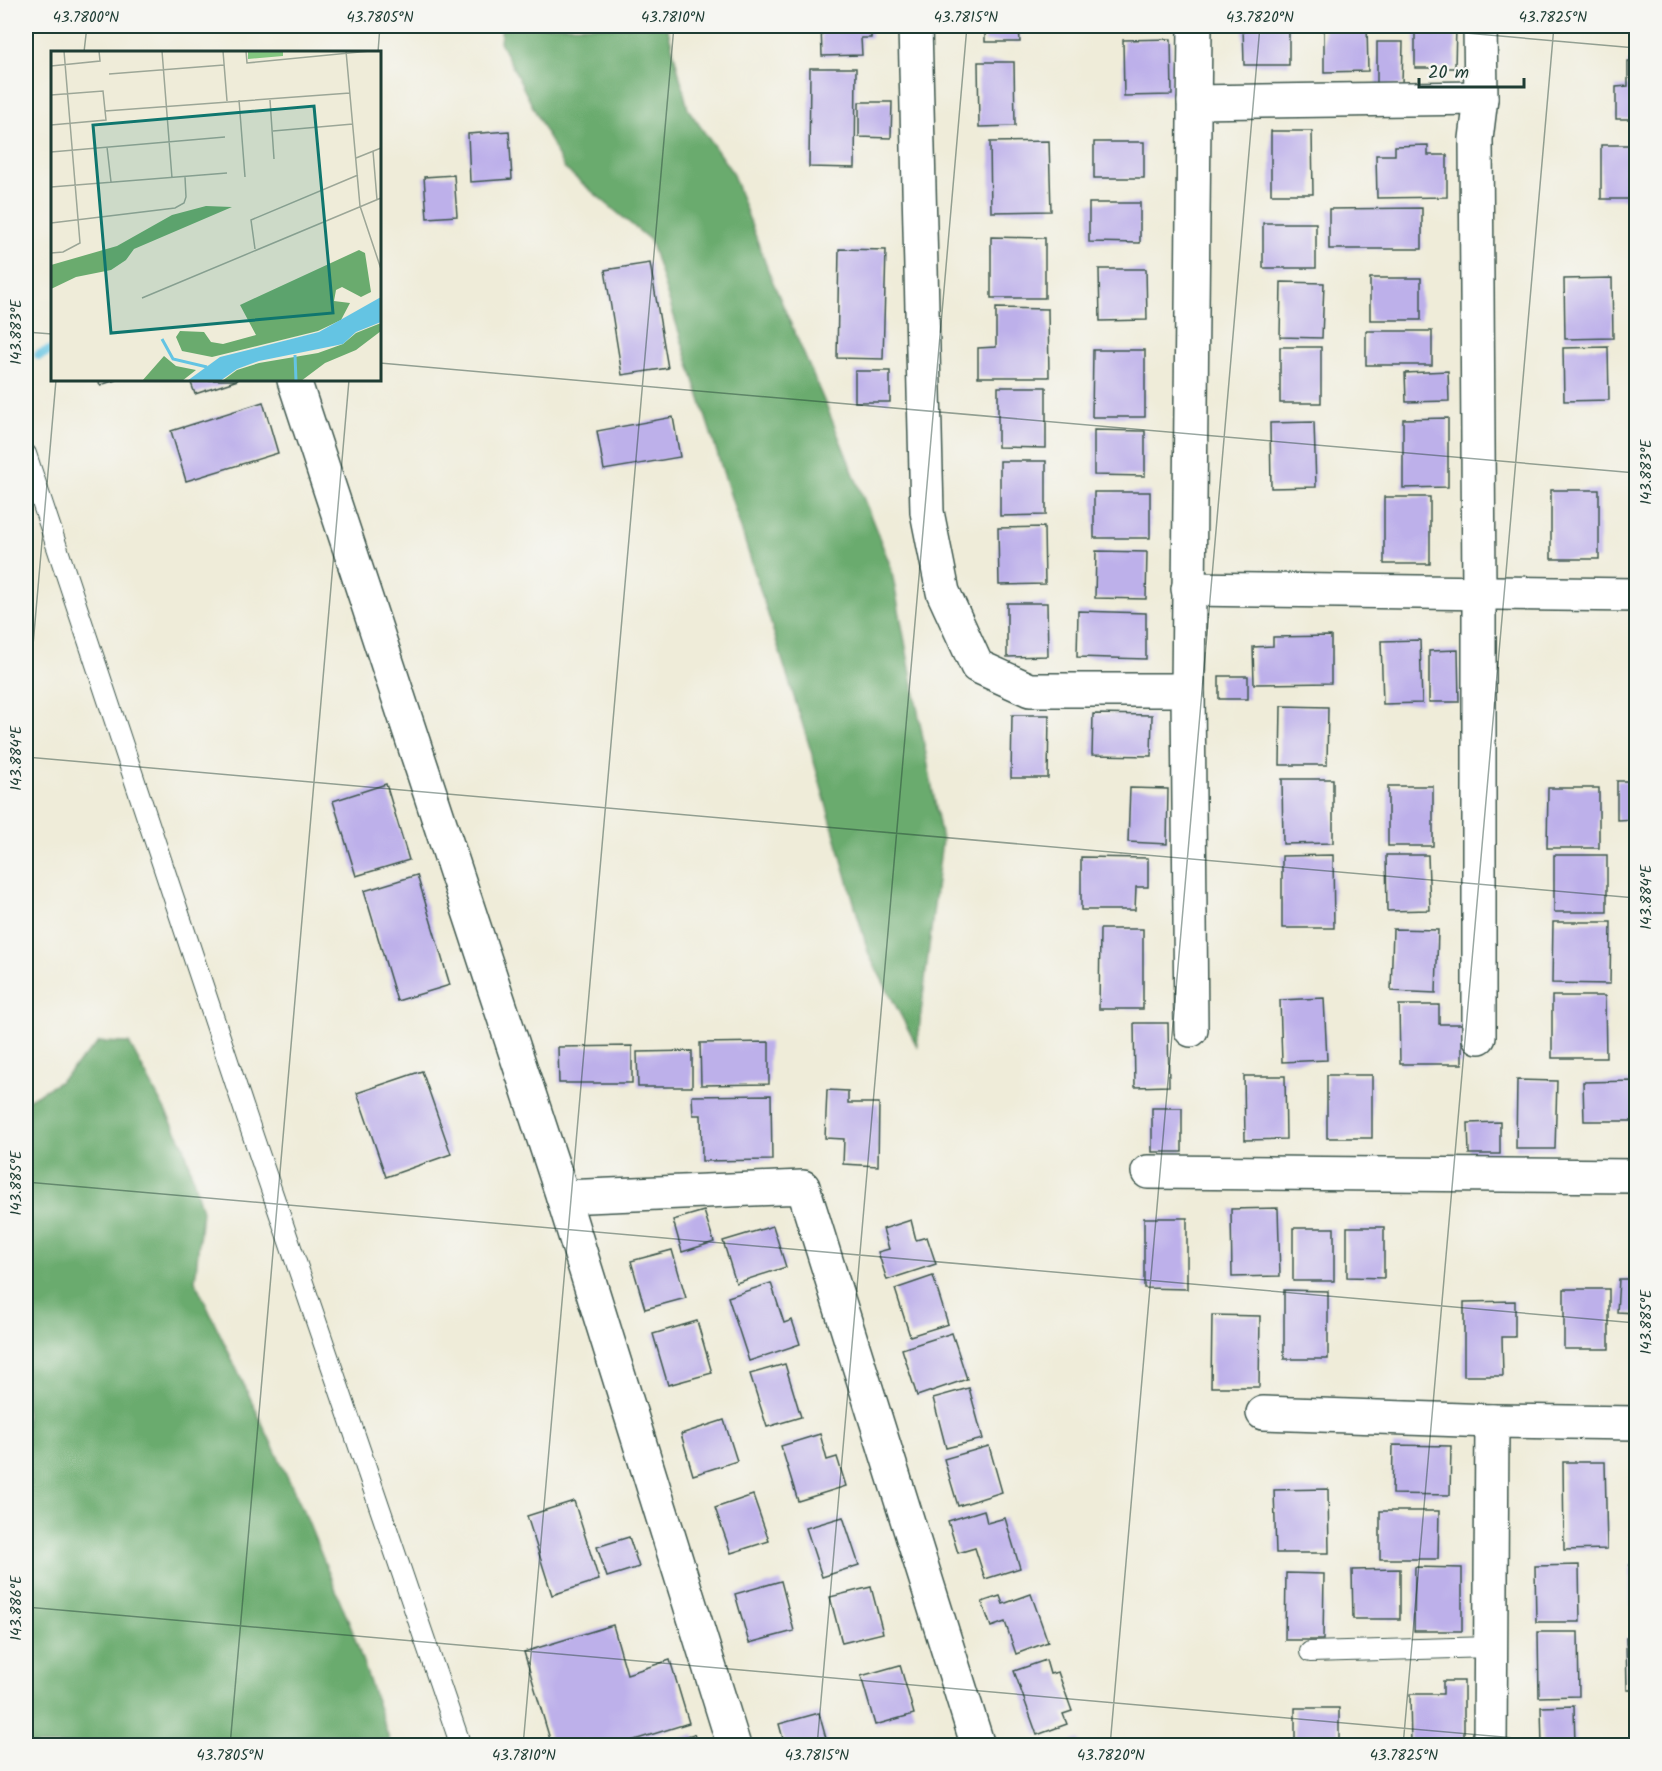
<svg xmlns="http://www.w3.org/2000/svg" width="1662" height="1771" viewBox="0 0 1662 1771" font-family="Kalam,sans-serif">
  <rect width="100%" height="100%" fill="#f6f6f2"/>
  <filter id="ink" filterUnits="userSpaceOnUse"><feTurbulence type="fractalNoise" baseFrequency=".0167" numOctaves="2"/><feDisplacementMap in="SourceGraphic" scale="12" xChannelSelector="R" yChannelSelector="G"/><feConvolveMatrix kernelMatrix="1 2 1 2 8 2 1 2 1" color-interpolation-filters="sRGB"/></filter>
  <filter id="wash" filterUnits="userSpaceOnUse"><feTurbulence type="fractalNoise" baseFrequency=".008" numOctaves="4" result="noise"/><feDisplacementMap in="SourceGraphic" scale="24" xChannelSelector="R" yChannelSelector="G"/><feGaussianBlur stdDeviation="1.35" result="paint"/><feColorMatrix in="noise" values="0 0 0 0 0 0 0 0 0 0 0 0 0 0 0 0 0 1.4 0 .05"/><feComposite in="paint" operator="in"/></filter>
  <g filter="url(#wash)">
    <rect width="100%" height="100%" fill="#efecd9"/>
    <g fill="#6aab6e" stroke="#447451" stroke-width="1.5">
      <path d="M502,26H667L688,109L732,172L769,273L828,410L891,567L942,840L917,1046L869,955L811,751L650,240L564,168L500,42Z"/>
      <path d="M99,1042L129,1043L184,1146L202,1211L195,1281L304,1512L352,1630L389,1739V1745H26V1101L59,1082Z"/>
    </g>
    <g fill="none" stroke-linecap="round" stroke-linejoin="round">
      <path stroke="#64c4e3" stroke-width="10" d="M39,355L52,350"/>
    </g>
    <g id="blocks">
      <g fill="#bdb0ea">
        <path d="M821,26H871V38H861L862,55L822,56Z"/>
        <path d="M985,26H1019L1020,42H985Z"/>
        <rect x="1035" y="26" width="36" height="5"/>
        <path d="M1243,26H1289V65H1244Z"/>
        <path d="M1324,26H1367L1368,71L1324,72Z"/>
        <path d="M1415,26H1456L1455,68H1415Z"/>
        <path d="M1171,39L1172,95L1124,96L1123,40Z"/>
        <path d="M1377,42H1403L1402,85H1377Z"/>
        <path d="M1628,61H1636V119H1616V87L1628,86Z"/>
        <path d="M978,62H1014L1015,126L979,127Z"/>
        <path d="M810,68H856L855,168L809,167Z"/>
        <path d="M859,102H892L891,138L859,137Z"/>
        <path d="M509,131L512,179L470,182L468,134Z"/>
        <path d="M1271,131H1312L1313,194H1271Z"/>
        <path d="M1049,141L1051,211L991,212L990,142Z"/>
        <rect x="1094" y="142" width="50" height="36"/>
        <path d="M1428,145V155H1447V197L1377,198L1376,155H1395V146Z"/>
        <rect x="1601" y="145" width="35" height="54"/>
        <path d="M454,175L457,216L427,218L424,177Z"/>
        <path d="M1089,203H1140V243L1089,242Z"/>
        <path d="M1422,208V249H1329V209Z"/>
        <rect x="1263" y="223" width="53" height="45"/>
        <path d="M991,237L1045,238V298H991Z"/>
        <path d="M839,249L886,250L883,359L837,358Z"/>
        <path d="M650,263L668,368L622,375L605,270Z"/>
        <path d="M1099,269H1146L1147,320L1100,321Z"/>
        <rect x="1370" y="278" width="51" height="42"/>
        <path d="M1612,278L1613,338L1565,339L1564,279Z"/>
        <path d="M1281,282L1324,283L1322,338L1280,337Z"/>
        <path d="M996,308L1048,309L1049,377H978V348L996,347Z"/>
        <rect x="1366" y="331" width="66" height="34"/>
        <rect x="1280" y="347" width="41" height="56"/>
        <path d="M1608,347L1609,400L1564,401L1563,348Z"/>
        <path d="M1093,350H1145V417H1092Z"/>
        <rect x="855" y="371" width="35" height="31"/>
        <path d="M1448,371L1449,401L1406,402L1405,373Z"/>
        <path d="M98,380H116L100,385Z"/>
        <path d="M190,380H238L195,394Z"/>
        <path d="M998,387H1046V448L998,447Z"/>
        <path d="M263,402L278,453L186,481L171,431Z"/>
        <path d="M673,417L680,457L604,470L597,431Z"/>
        <path d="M1448,418V487L1403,488V419Z"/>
        <path d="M1314,422L1316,487L1271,488L1270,423Z"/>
        <path d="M1094,430L1145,431V476L1094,475Z"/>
        <path d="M1000,461H1046V515L1000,516Z"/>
        <rect x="1551" y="490" width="48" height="69"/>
        <rect x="1094" y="492" width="56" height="46"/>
        <rect x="1384" y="497" width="46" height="67"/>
        <path d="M1044,527L1045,584L999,585L998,528Z"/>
        <path d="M1096,551L1147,552L1146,599L1095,598Z"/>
        <path d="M1007,603H1047L1048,656L1007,657Z"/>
        <path d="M1078,611L1146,613V659L1077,657Z"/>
        <path d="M1331,636V683L1254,684L1253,647L1273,646V637Z"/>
        <path d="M1420,640L1422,703L1383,704L1381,641Z"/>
        <path d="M1458,650L1459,702H1429V651Z"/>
        <rect x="1219" y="676" width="29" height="23"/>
        <path d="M1281,706L1328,707L1327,765H1280Z"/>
        <path d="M1093,714L1152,715L1151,756L1092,755Z"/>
        <path d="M1012,715H1049L1048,778H1011Z"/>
        <path d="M1282,779H1333V843L1283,844Z"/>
        <path d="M1617,781H1636V819L1617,820Z"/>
        <path d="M386,784L409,860L356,876L333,801Z"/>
        <rect x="1388" y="786" width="45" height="60"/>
        <path d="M1130,788L1168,789L1167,844L1128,842Z"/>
        <path d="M1548,788H1599V848H1547Z"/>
        <path d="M1333,855L1334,928H1282V856Z"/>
        <path d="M1386,855H1428L1430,910L1387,911Z"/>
        <rect x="1554" y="855" width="53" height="57"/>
        <path d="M1081,857L1148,858V887H1136L1135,910H1081Z"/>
        <path d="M417,875L450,985L397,1001L364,891Z"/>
        <path d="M1553,922H1611L1610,984L1552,983Z"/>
        <path d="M1100,929H1143V1009H1099Z"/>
        <path d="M1393,929L1438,930L1436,993L1391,991Z"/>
        <path d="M1552,996H1605L1606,1058H1552Z"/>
        <path d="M1324,998L1327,1060L1282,1062L1280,1000Z"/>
        <path d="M1399,1005H1439V1024H1462V1064H1400Z"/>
        <path d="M1134,1023H1168L1169,1086L1135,1087Z"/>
        <path d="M769,1042V1084L701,1085L700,1043Z"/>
        <path d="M632,1046V1083H559L558,1047Z"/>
        <path d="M692,1051V1087H638L637,1052Z"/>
        <path d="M422,1071L451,1154L386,1177L357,1093Z"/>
        <rect x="1327" y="1075" width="45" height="63"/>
        <path d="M1244,1076H1285L1286,1139L1245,1140Z"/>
        <path d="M1517,1080L1557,1081L1555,1149H1516Z"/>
        <path d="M1636,1081V1121H1584L1583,1082Z"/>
        <path d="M827,1090L848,1091V1103H879L878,1166L843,1164L844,1139L825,1138Z"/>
        <path d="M771,1095L772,1160L702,1161L701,1115H693L692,1096Z"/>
        <rect x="1152" y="1108" width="30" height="44"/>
        <path d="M1500,1122V1154H1469L1468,1123Z"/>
        <path d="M1278,1208L1280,1276L1232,1277L1231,1209Z"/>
        <path d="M704,1211L714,1242L682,1252L673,1220Z"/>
        <path d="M1144,1218H1187V1289L1144,1288Z"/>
        <path d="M911,1220L916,1240L927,1237L936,1264L887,1280L878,1252L889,1249L883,1229Z"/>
        <path d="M773,1226L786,1267L736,1283L723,1241Z"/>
        <path d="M1347,1227H1384V1278L1347,1277Z"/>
        <rect x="1293" y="1228" width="41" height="53"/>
        <path d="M672,1250L686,1298L645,1309L631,1261Z"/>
        <path d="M933,1276L948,1324L910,1336L895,1289Z"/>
        <path d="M1619,1279H1636V1313L1617,1312Z"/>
        <path d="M771,1283L784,1323L792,1320L800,1344L749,1361L728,1297Z"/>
        <rect x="1564" y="1289" width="45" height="60"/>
        <path d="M1284,1290L1328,1291V1359H1284Z"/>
        <path d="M1515,1301V1337H1502L1503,1376H1464V1302Z"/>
        <path d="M1212,1315L1260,1316L1259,1387H1211Z"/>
        <path d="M697,1321L712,1373L668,1385L653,1334Z"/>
        <path d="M952,1333L967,1379L917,1396L902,1349Z"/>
        <path d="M785,1364L801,1417L767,1427L750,1374Z"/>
        <path d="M969,1388L983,1439L946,1448L933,1398Z"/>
        <path d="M724,1420L737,1461L693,1475L681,1434Z"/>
        <path d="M820,1434L827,1460L837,1457L846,1486L798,1501L781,1446Z"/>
        <path d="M1393,1445L1451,1446L1450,1495L1392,1494Z"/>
        <path d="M989,1446L1002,1492L958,1506L944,1459Z"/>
        <path d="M1563,1462H1605L1607,1549L1564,1550Z"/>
        <path d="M1328,1489L1329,1553H1276L1274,1490Z"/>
        <path d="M753,1495L769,1541L731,1553L715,1508Z"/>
        <path d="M574,1501L599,1580L552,1595L527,1516Z"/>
        <path d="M984,1510L987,1523L1005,1518L1020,1568L985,1579L975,1548L958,1553L948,1521Z"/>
        <path d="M1380,1511H1439L1438,1559H1380Z"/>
        <path d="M843,1517L859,1565L822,1577L806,1528Z"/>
        <path d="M629,1537L639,1567L607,1577L597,1547Z"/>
        <path d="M1579,1565L1580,1622H1536L1535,1566Z"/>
        <path d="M1630,1565H1636V1619H1631Z"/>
        <path d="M1415,1567L1462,1568V1631H1414Z"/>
        <path d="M1400,1569V1619H1353L1352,1570Z"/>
        <path d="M1286,1573L1324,1574L1323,1640H1285Z"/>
        <path d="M781,1581L794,1631L749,1643L735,1594Z"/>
        <path d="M871,1587L883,1633L842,1643L830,1597Z"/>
        <path d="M1031,1594L1048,1642L1016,1654L1005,1622L991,1627L982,1602L1000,1596L1003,1604Z"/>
        <path d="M613,1625L627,1674L670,1660L689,1723L615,1746H552L524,1652Z"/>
        <path d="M1538,1632H1578L1579,1696L1539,1697Z"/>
        <path d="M1626,1638H1636V1690H1627Z"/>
        <path d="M1046,1660L1050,1674L1058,1672L1072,1711L1063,1714L1067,1724L1037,1735L1014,1671Z"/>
        <path d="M900,1665L914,1714L875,1725L861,1676Z"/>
        <path d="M1443,1681H1464V1746H1411L1410,1694H1443Z"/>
        <path d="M1574,1706L1575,1746H1542L1541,1707Z"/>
        <rect x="1295" y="1708" width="44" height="38"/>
        <path d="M819,1713L828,1746H785L779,1724Z"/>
        <path d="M694,1734L698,1746H659V1745Z"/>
        <path d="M1079,1739L1081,1746H1061V1745Z"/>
      </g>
    </g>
  </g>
  <g filter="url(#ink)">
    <use href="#blocks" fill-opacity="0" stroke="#3e574d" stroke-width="1.5"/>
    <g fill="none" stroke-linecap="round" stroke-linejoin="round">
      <g stroke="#3e574d" stroke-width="22">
        <g id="lane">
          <path d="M26,454L254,1139L461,1746"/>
          <path d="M1310,1652L1491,1647"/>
        </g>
      </g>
      <g stroke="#3e574d" stroke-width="36">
        <g id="street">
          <path d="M915,26L927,512L943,592L977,666L1030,690H1188"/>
          <path d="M1194,102L1481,98"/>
          <path d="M294,380L563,1197L734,1746"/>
          <path d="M1188,589L1636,595"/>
          <path d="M1191,1030L1188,690L1195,26"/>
          <path d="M1479,1037V592L1476,139L1481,98L1480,26"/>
          <path d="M1148,1172L1636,1176"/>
          <path d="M563,1197L803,1187L978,1746"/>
          <path d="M1263,1413L1492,1421L1636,1423"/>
          <path d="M1490,1746L1492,1421"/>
        </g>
      </g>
      <use href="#lane" stroke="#fff" stroke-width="20"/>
      <use href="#street" stroke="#fff" stroke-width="33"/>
    </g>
  </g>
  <path fill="none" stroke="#1f3d34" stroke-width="1.5" stroke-opacity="0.45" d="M1385,26L1636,48M84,52L87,26M378,52L380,26M26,332L52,334M380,363L1636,473M26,726L56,380M26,757L1636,898M26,1182L1636,1323M26,1607L1605,1746M230,1746L349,380M523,1746L674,26M817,1746L967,26M1110,1746L1260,26M1403,1746L1554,26"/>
  <g transform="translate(51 51)">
    <rect width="330" height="330" fill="#efecd9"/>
    <path d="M197,0H232V5L197,8Z" fill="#83c680"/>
    <path d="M155,155L181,156L83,198L75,209L60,219L25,226L0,238V214L66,195L121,164ZM308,199L314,202L320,241L310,246L291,236L285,239L283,250L299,252L290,269L267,280L161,306L131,300L125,286L129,280L153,281L160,291L172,293L205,284L189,254ZM330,272V280L305,299L274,312L250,330H171L186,319L208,312L267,302L292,293L305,282ZM113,305L125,315L145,319L131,330H91Z" fill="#6aab6e"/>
    <path d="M330,246V271L305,281L292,293L208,310L186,318L169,330H136L169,306L268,281Z" fill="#64c4e3"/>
    <path fill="none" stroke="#64c4e3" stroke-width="3" d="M111,288L122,308L156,316M244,304L245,330"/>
    <path fill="none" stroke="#9ca697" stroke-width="1.5" d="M111,0L121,127M172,0L176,50M195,0L196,12L319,0M295,0L309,155L330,218M0,15L49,10L48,0M58,23L173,14M0,44L52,40L55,69L0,74M188,49L194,126M219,49L223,108M54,60L299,42M222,80L302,73M56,96L60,131M322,100L326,149M0,101L174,86M305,107L330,97M0,136L176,122M0,172L124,157L133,152L135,146L134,126M204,198L200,169L307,124M0,202L12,201L29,192L13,0M91,247L330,147"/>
    <path fill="#0f766e" fill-opacity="0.15" stroke="#0f766e" stroke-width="3" d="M263,55L282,262L60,282L42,74Z"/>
    <rect width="330" height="330" fill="none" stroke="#1f3d34" stroke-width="3"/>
  </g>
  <rect width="1662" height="1771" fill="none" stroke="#f6f6f2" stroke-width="66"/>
  <path d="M1419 78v9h105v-9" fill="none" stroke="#1f3d34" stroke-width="3"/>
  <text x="1428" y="78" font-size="18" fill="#1f3d34" stroke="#f6f6f2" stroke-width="4.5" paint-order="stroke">20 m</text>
  <rect x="33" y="33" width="1596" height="1705" fill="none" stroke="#1f3d34" stroke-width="2"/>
  <g font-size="15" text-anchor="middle" fill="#1f3d34">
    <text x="86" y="22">43.7800°N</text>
    <text x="380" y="22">43.7805°N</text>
    <text x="673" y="22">43.7810°N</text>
    <text x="966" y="22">43.7815°N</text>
    <text x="1260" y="22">43.7820°N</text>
    <text x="1553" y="22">43.7825°N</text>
    <text transform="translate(16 332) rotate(-90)" y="5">143.883°E</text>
    <text transform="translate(1646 472) rotate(-90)" y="5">143.883°E</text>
    <text transform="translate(16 758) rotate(-90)" y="5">143.884°E</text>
    <text transform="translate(1646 897) rotate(-90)" y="5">143.884°E</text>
    <text transform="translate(16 1183) rotate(-90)" y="5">143.885°E</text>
    <text transform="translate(1646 1322) rotate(-90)" y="5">143.885°E</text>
    <text transform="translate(16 1608) rotate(-90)" y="5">143.886°E</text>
    <text x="230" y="1760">43.7805°N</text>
    <text x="524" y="1760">43.7810°N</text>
    <text x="817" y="1760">43.7815°N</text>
    <text x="1111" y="1760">43.7820°N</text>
    <text x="1404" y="1760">43.7825°N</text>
  </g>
</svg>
